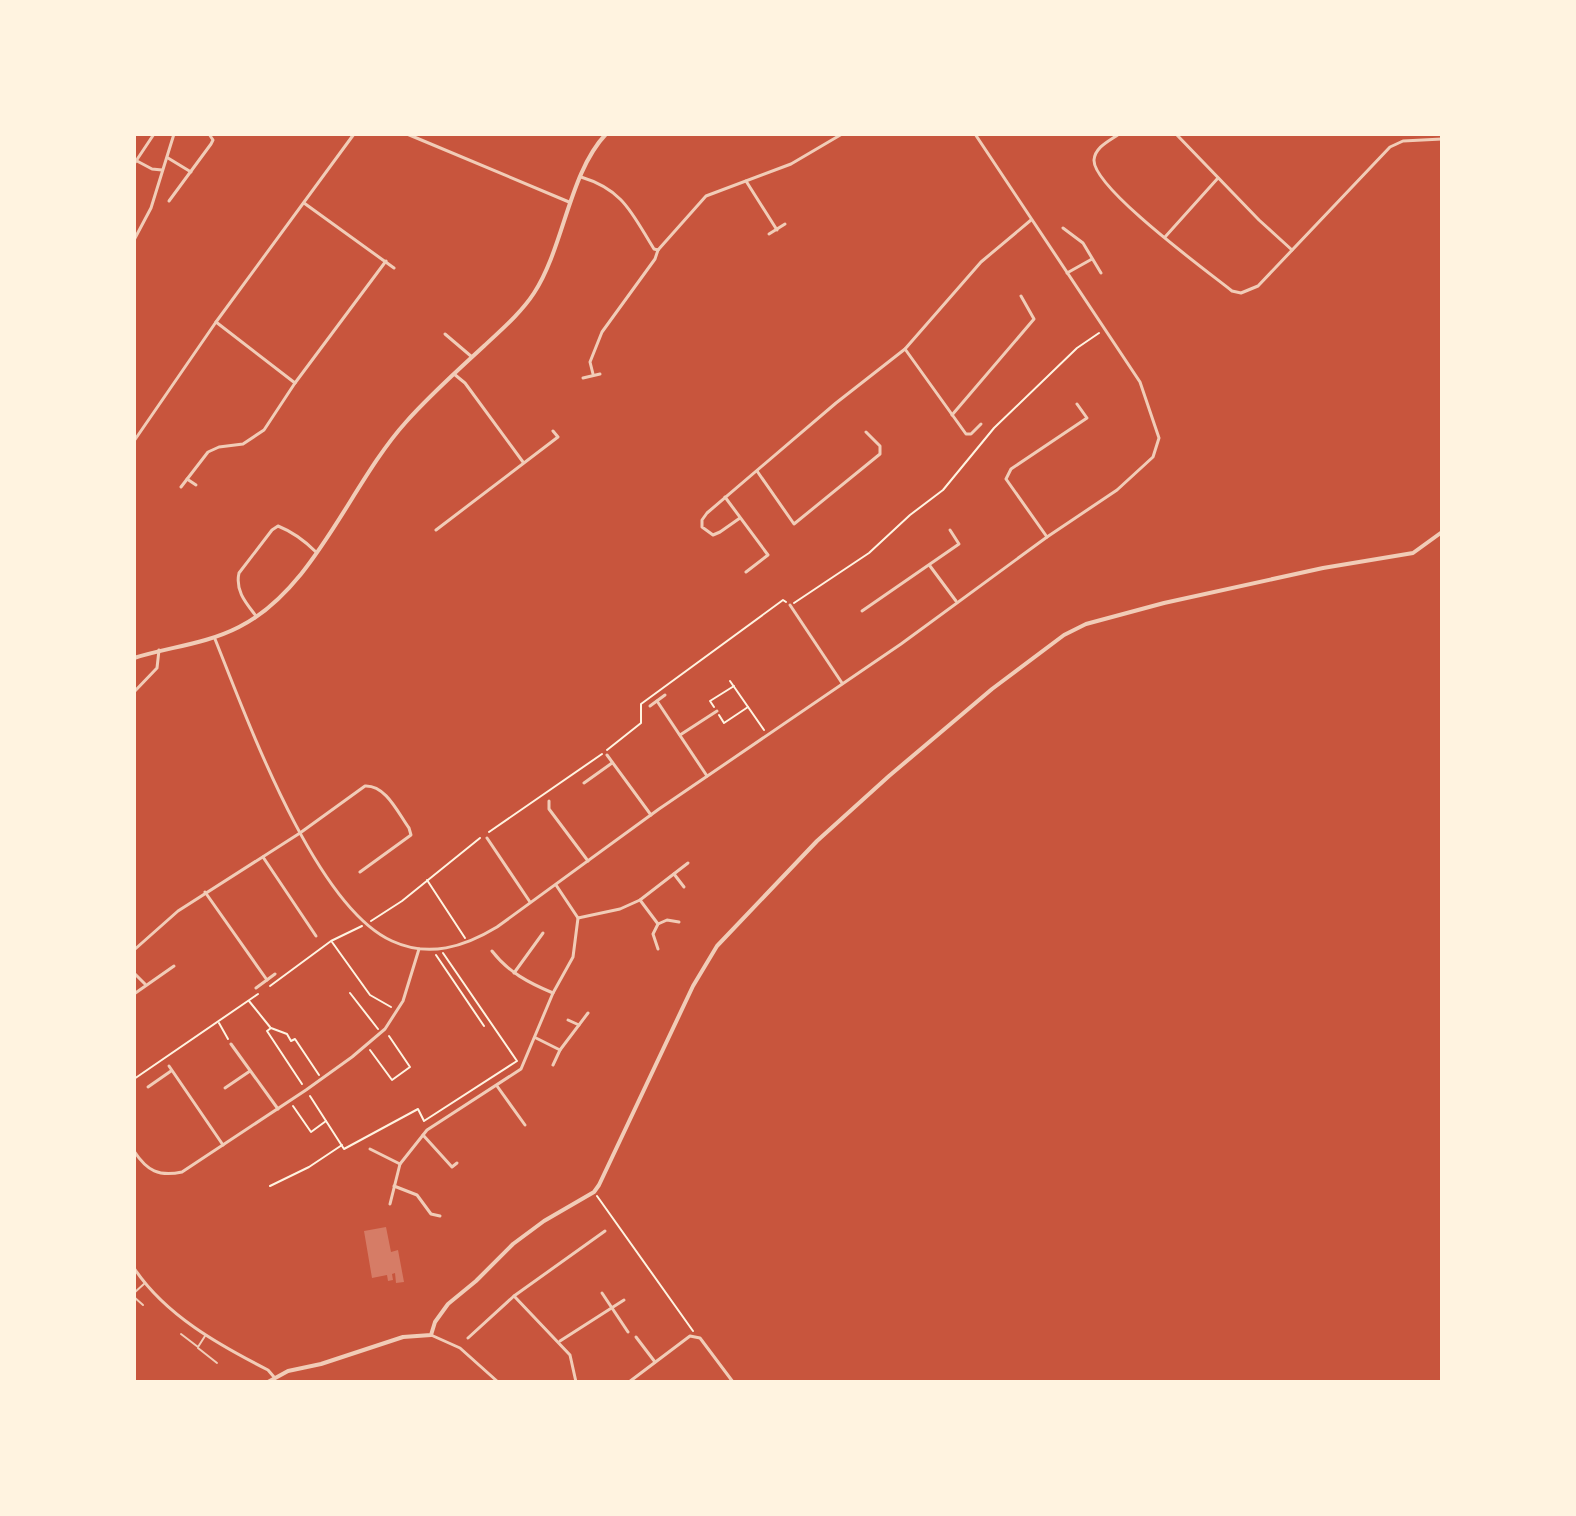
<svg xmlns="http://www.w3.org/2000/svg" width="1576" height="1516" viewBox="0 0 1576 1516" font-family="'DM Sans',sans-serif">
  <rect width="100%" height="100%" fill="#c8553d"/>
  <path fill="#d67c66" d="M386,1227L391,1252L398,1250L404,1282L396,1283L395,1273L392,1274L393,1280L388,1281L387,1275L372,1278L364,1231Z"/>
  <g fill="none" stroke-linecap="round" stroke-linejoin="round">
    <g stroke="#fff3e0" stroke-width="2">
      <path d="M794,603L869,553L910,515L943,490L994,428L1077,348L1099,333"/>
      <path d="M730,681L764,730"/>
      <path d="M714,707L710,701L734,686"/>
      <path d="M719,715L724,723L748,707"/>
      <path d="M607,750L641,723V704L783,600L786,602"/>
      <path d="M489,832L602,754"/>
      <path d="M427,880L465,938"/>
      <path d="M371,921L402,901L480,838"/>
      <path d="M332,942L370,995L391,1007"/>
      <path d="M436,955L484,1026"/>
      <path d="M270,986L331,941L362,926"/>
      <path d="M350,993L378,1029"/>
      <path d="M249,1001L270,1027"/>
      <path d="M219,1023L228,1039"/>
      <path d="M370,1050L392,1080L410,1067L389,1036"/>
      <path d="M134,1079L258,994"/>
      <path d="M302,1084L267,1031L271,1028L287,1034L291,1041L295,1039L319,1075"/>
      <path d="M310,1096L344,1149L418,1109L424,1121L517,1061L443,953"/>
      <path d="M293,1106L311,1132L326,1121"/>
      <path d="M270,1186L309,1167L342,1145"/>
      <path d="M597,1196L693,1331"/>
    </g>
    <g stroke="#f1ccb7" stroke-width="2">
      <path d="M134,1293L145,1283"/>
      <path d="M134,1297L143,1305"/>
      <path d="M181,1334L198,1347L205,1336"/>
      <path d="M198,1348L217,1363"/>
    </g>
    <g stroke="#f1ccb7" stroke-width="3">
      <path d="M407,134L569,202"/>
      <path d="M1119,134C1109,141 1095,147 1094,160C1093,188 1207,271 1232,291L1241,293L1258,286L1390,147L1403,141L1442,139"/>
      <path d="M1176,134L1259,220L1292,250"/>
      <path d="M168,158L191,172"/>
      <path d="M137,161L152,169L162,170"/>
      <path d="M134,164L154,134"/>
      <path d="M581,177C624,190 632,214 654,249L658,250"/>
      <path d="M746,181L777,230"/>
      <path d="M169,201L211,144L213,140L209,134"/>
      <path d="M304,203L394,268"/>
      <path d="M1063,228L1083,243L1101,273"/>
      <path d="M769,234L785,224"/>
      <path d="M1165,237L1218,178"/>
      <path d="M134,240L151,208L174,134"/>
      <path d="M658,250L706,196L791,164L842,134"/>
      <path d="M1067,273L1092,259"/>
      <path d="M216,322L295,383L386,261"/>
      <path d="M445,334L472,357"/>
      <path d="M905,349L966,434H971L981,424"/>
      <path d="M454,374L465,383L523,462"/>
      <path d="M593,374L590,362L602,332L655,259L658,250"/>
      <path d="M583,378L600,374"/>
      <path d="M952,415L1034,319L1021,296"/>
      <path d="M134,441L216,322L354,134"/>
      <path d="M757,471L794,524L880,454V446L866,432"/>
      <path d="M187,479L196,485"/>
      <path d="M181,487L208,452L219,447L243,444L264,430L295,383"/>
      <path d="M725,497L768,555L746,572"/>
      <path d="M740,518L720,532L713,535L702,527V520L707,513L836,403L905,349L981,262L1031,220"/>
      <path d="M436,530L558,437L553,431"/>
      <path d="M1047,537L1006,479L1011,469L1087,418L1077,404"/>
      <path d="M930,566L956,601"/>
      <path d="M790,605L842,683"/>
      <path d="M862,611L959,544L950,530"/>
      <path d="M256,616C246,603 235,591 239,573L272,530L278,526C293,532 305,541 316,552"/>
      <path d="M215,639C246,716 314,906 392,941C429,958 464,947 497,927L659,809L901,644L1047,537L1117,490L1153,457L1159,438L1140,382L975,134"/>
      <path d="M134,692L157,668L159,650"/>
      <path d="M657,701L707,776"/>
      <path d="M650,706L665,695"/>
      <path d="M680,735L717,711"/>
      <path d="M607,755L651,815"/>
      <path d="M584,783L612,763"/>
      <path d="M549,801V809L588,861"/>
      <path d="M487,838L530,902"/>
      <path d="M263,857L316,936"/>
      <path d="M674,874L684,887"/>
      <path d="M205,892L267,980"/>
      <path d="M640,900L658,924"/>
      <path d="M578,918L620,909L640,900L688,863"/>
      <path d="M658,949L653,934L658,924L667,920L679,922"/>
      <path d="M134,950L178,911L300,833L365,786C386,785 398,813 409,828L411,835L360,872"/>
      <path d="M492,951C508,972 529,983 553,993"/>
      <path d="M134,973L145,984"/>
      <path d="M514,973L543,933"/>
      <path d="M256,988L275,974"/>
      <path d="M134,994L174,966"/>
      <path d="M568,1020L579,1025"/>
      <path d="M536,1038L560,1050"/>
      <path d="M231,1044L278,1109"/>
      <path d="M553,1065L560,1050L588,1013"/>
      <path d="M169,1066L223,1145"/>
      <path d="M497,1086L525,1125"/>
      <path d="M148,1087L171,1071"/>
      <path d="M225,1088L250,1071"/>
      <path d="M423,1135L452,1167L457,1163"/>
      <path d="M370,1149L400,1164"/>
      <path d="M134,1151C147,1171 159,1177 182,1172L306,1090L352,1057L385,1029L403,1001L419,949"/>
      <path d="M394,1186L417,1195L431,1214L440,1216"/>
      <path d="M390,1204L400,1164L427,1130L521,1069L553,993L573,957L578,918L556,885"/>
      <path d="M134,1268C165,1315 219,1345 268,1370L274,1377"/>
      <path d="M602,1293L628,1332"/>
      <path d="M514,1296L570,1355L576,1382"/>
      <path d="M431,1335L460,1348L498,1382"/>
      <path d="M636,1337L655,1362"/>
      <path d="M468,1338L514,1296L605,1231"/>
      <path d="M560,1341L624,1300"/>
      <path d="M629,1382L690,1336L700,1338L733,1382"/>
    </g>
    <g stroke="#f1ccb7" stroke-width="4">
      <path d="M134,658C169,647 206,644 239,627C315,589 350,484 406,422C430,395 457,371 484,346C501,330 521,313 534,293C564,247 569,173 606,134"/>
      <path d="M268,1382L288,1371L321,1364L403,1337L431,1335L435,1322L448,1304L476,1281L513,1244L544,1221L594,1192L599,1185L693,986L717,946L817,841L889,776L992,689L1064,635L1086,624L1164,603L1323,568L1413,553L1442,532"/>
    </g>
  </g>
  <rect width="1576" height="1516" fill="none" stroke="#fff3e0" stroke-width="272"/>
</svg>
